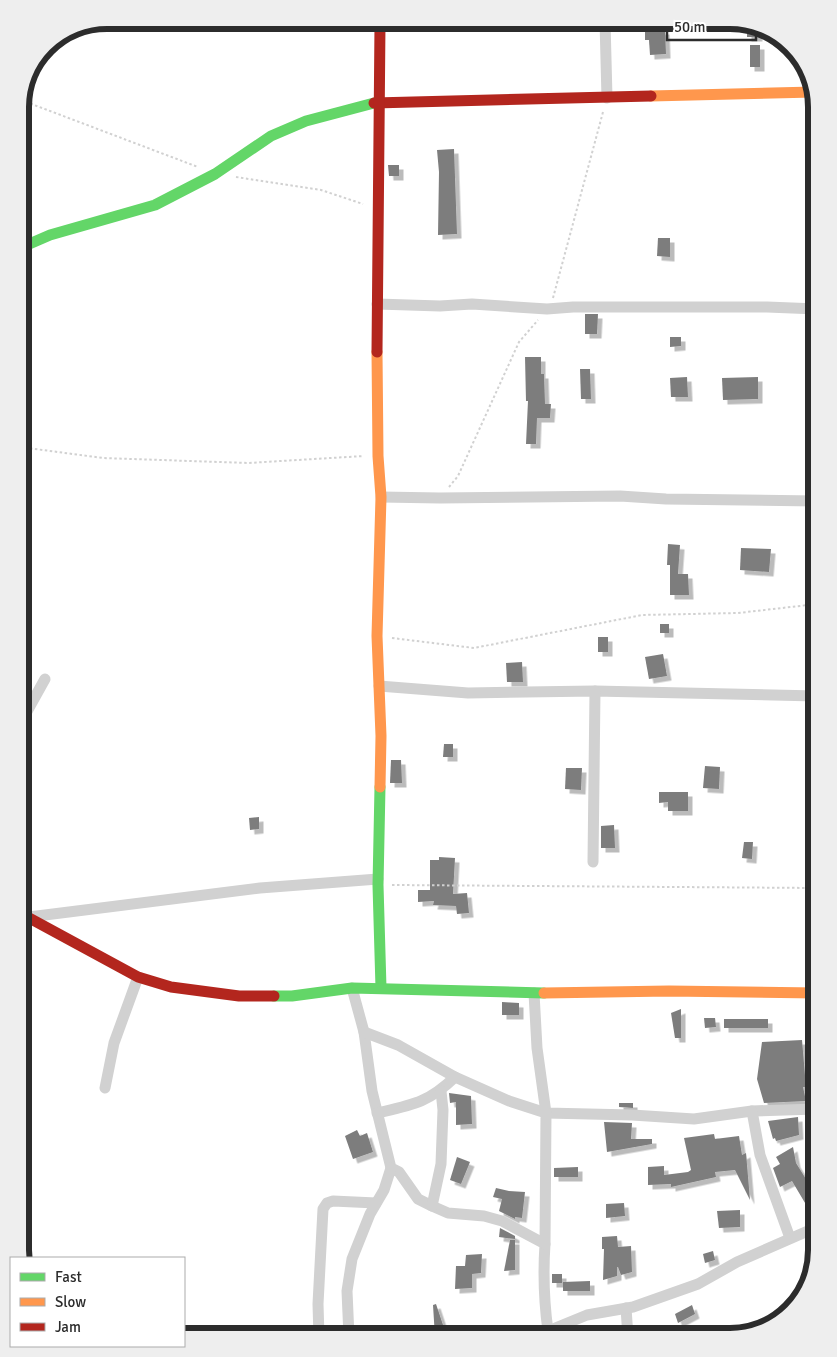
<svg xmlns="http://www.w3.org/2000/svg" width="837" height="1357" viewBox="0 0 837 1357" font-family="Signika,sans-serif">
  <defs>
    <filter id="shadow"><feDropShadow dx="4.5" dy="4.5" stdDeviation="0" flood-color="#0004"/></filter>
  </defs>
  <rect width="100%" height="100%" fill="#fff"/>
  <g fill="#7d7d7d" filter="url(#shadow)">
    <path d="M747,24L757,27L758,37H747Z"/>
    <path d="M665,30L666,54L650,55L649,40H645V31Z"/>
    <rect x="750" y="45" width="10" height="22"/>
    <path d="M454,149L457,234L438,235L439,172L437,150Z"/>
    <path d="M388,165H399V176H389Z"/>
    <path d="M658,238H670V257L657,256Z"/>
    <path d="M585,314H598L597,334H585Z"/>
    <path d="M670,337H681V346L670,347Z"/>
    <path d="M525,357H541V374H544L545,404H551L550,418H537L536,444H526L528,401H526Z"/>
    <path d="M580,369H590L591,399H581Z"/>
    <path d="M687,377L688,397H671L670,378Z"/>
    <path d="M758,377V399L723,400L722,378Z"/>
    <path d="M668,544L680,545L678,574H688L689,595H670V565H667Z"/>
    <path d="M741,548L771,549L769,572L740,570Z"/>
    <rect x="660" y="624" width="9" height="9"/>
    <rect x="598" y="637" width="10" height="15"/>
    <path d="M663,654L667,676L649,679L645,657Z"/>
    <path d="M522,662L523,682H507L506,663Z"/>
    <path d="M444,744H453V757H443Z"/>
    <path d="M391,760H401L402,783H390Z"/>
    <path d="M705,766L720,767L719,789L703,788Z"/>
    <path d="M566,768H582L581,790L565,789Z"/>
    <path d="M659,792H688V811H668V802L659,803Z"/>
    <path d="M259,817V829L250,830L249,818Z"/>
    <path d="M614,825L615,848H601V826Z"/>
    <path d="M744,842H753L752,859L742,858Z"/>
    <path d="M439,857L455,858L453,894L467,893L469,913L457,914L456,906L433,905L434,901L418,902V890H430V860H439Z"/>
    <path d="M502,1002L519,1003V1015H502Z"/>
    <path d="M681,1009V1038H675L671,1013Z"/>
    <path d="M704,1018H715L716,1027L705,1028Z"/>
    <rect x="724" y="1019" width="44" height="9"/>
    <path d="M802,1040L806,1087H803L806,1101L764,1103L757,1079L762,1042Z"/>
    <path d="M449,1093L471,1096L472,1124L456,1125V1102L450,1103Z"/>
    <path d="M619,1103H633V1108L619,1107Z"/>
    <path d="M798,1117L799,1135L776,1141L775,1138L773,1139L768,1121Z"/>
    <path d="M604,1122L632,1123L631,1139H652V1144L607,1152Z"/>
    <path d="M357,1130L360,1136L367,1133L373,1152L353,1159L345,1136Z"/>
    <path d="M714,1134L715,1139L739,1136L742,1155L746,1153L750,1200L735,1170L715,1172L716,1177L671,1187V1184L648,1185V1167L664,1166V1175L688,1172L691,1170L684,1138Z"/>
    <path d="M793,1147L796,1163L814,1192L812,1194L816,1204L808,1208L792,1181L780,1187L773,1168L780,1164L776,1157Z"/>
    <path d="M457,1157L470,1162L461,1184L450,1180Z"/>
    <path d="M578,1167V1177H554V1168Z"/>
    <path d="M496,1188L509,1191L525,1192L522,1218L515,1217V1219L499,1211L502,1199L493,1197Z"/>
    <path d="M624,1203L625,1216L606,1218V1204Z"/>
    <path d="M740,1210V1227L719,1228L717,1211Z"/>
    <path d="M500,1228L515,1236V1239L499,1237Z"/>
    <path d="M617,1236L618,1247L631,1246L632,1272L621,1275L618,1267H617V1276L603,1280L604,1249H602V1237Z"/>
    <path d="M510,1240H515V1270L504,1271Z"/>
    <path d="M713,1251L715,1260L705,1263L703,1254Z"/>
    <path d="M482,1254L481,1273L472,1274V1288L455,1289L456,1266H465L466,1255Z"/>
    <rect x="552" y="1274" width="10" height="9"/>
    <path d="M590,1281V1291H563V1282Z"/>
    <path d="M436,1304L446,1334L437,1337H435L433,1305Z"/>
    <path d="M692,1305L695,1314L678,1323L675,1314Z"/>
    <path d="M503,1326H513L514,1337H482Z"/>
  </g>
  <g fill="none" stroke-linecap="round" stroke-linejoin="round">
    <g stroke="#d1d1d1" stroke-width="2" stroke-dasharray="2.5 2.5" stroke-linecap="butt">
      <path d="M21,100L198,167"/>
      <path d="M236,177L321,190L363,204"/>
      <path d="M553,298L603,112"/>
      <path d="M20,447L103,458L248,463L364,456"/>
      <path d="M449,487L458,476L519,342L538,320"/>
      <path d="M392,638L474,648L642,615L738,613L817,604"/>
      <path d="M392,885L817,888"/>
    </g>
    <g stroke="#d1d1d1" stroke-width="11">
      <path d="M605,21L607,98"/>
      <path d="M377,304L440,306L472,304L547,309L573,307H767L817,309"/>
      <path d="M381,497L440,498L620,496L666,499L817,501"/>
      <path d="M379,686L468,693L595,691L817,696"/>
      <path d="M20,724L45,679"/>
      <path d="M593,862L595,691"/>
      <path d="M29,917L260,888L378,879"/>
      <path d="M352,988L364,1032L372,1091L391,1168L399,1172L418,1199L432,1206L448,1213L484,1216L502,1221L545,1244C543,1274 544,1302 548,1331"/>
      <path d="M534,993L537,1048L546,1113L632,1115L694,1119L752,1111L816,1109"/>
      <path d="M812,993L814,1094L817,1117"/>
      <path d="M364,1032L398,1045L455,1077L509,1101L546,1113L545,1244"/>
      <path d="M105,1088L114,1043L138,977"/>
      <path d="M752,1111L760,1155L790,1238"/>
      <path d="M377,1113C412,1105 428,1103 455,1077"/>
      <path d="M432,1206L441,1164L443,1110L441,1091"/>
      <path d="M626,1308L628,1337"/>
      <path d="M319,1337L318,1304L323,1209L327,1203L333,1201L376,1203"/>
      <path d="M349,1337L347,1291L352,1259L370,1214L384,1190L391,1168"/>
      <path d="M542,1337L548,1331L587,1315L633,1307L698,1284L737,1262L817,1227"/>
    </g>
    <g stroke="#63d668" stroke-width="11">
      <path d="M20,248L50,235L155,205L215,174L271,136L306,121L374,103"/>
      <path d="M380,787L378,885L381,988"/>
      <path d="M274,996H292L352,988L544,993"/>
    </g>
    <g stroke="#ff974d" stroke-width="11">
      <path d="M651,96L814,92"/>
      <path d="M377,352L378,456L381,497L377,636L381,736L380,787"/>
      <path d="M544,993L669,991L817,993"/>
    </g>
    <g stroke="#b3261e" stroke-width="11">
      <path d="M374,103L651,96"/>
      <path d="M377,352L380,24"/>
      <path d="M20,913L138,977L171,987L239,996H274"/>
    </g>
  </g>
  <path d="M0 0H837V1357H0ZM107 29H730A78 78 0 0 1 808 107V1250A78 78 0 0 1 730 1328H107A78 78 0 0 1 29 1250V107A78 78 0 0 1 107 29Z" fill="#eee" fill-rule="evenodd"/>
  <path fill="none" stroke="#2c2c2c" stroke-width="6" d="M107 29H730A78 78 0 0 1 808 107V1250A78 78 0 0 1 730 1328H107A78 78 0 0 1 29 1250V107A78 78 0 0 1 107 29Z"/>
  <rect x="10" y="1257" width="175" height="90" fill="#ffffff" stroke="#ababab"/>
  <rect x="20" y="1273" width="25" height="8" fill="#63d668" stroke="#ababab"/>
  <text x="55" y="1282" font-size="15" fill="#2c2c2c">Fast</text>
  <rect x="20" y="1298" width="25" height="8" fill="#ff974d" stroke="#ababab"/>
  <text x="55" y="1307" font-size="15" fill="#2c2c2c">Slow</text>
  <rect x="20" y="1323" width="25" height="8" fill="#b3261e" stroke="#ababab"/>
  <text x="55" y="1332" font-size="15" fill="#2c2c2c">Jam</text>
  <path d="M667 32v8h89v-8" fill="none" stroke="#2c2c2c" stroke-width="2.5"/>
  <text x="674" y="32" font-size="15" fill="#2c2c2c" stroke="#ffffff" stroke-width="4" paint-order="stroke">50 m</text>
</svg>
